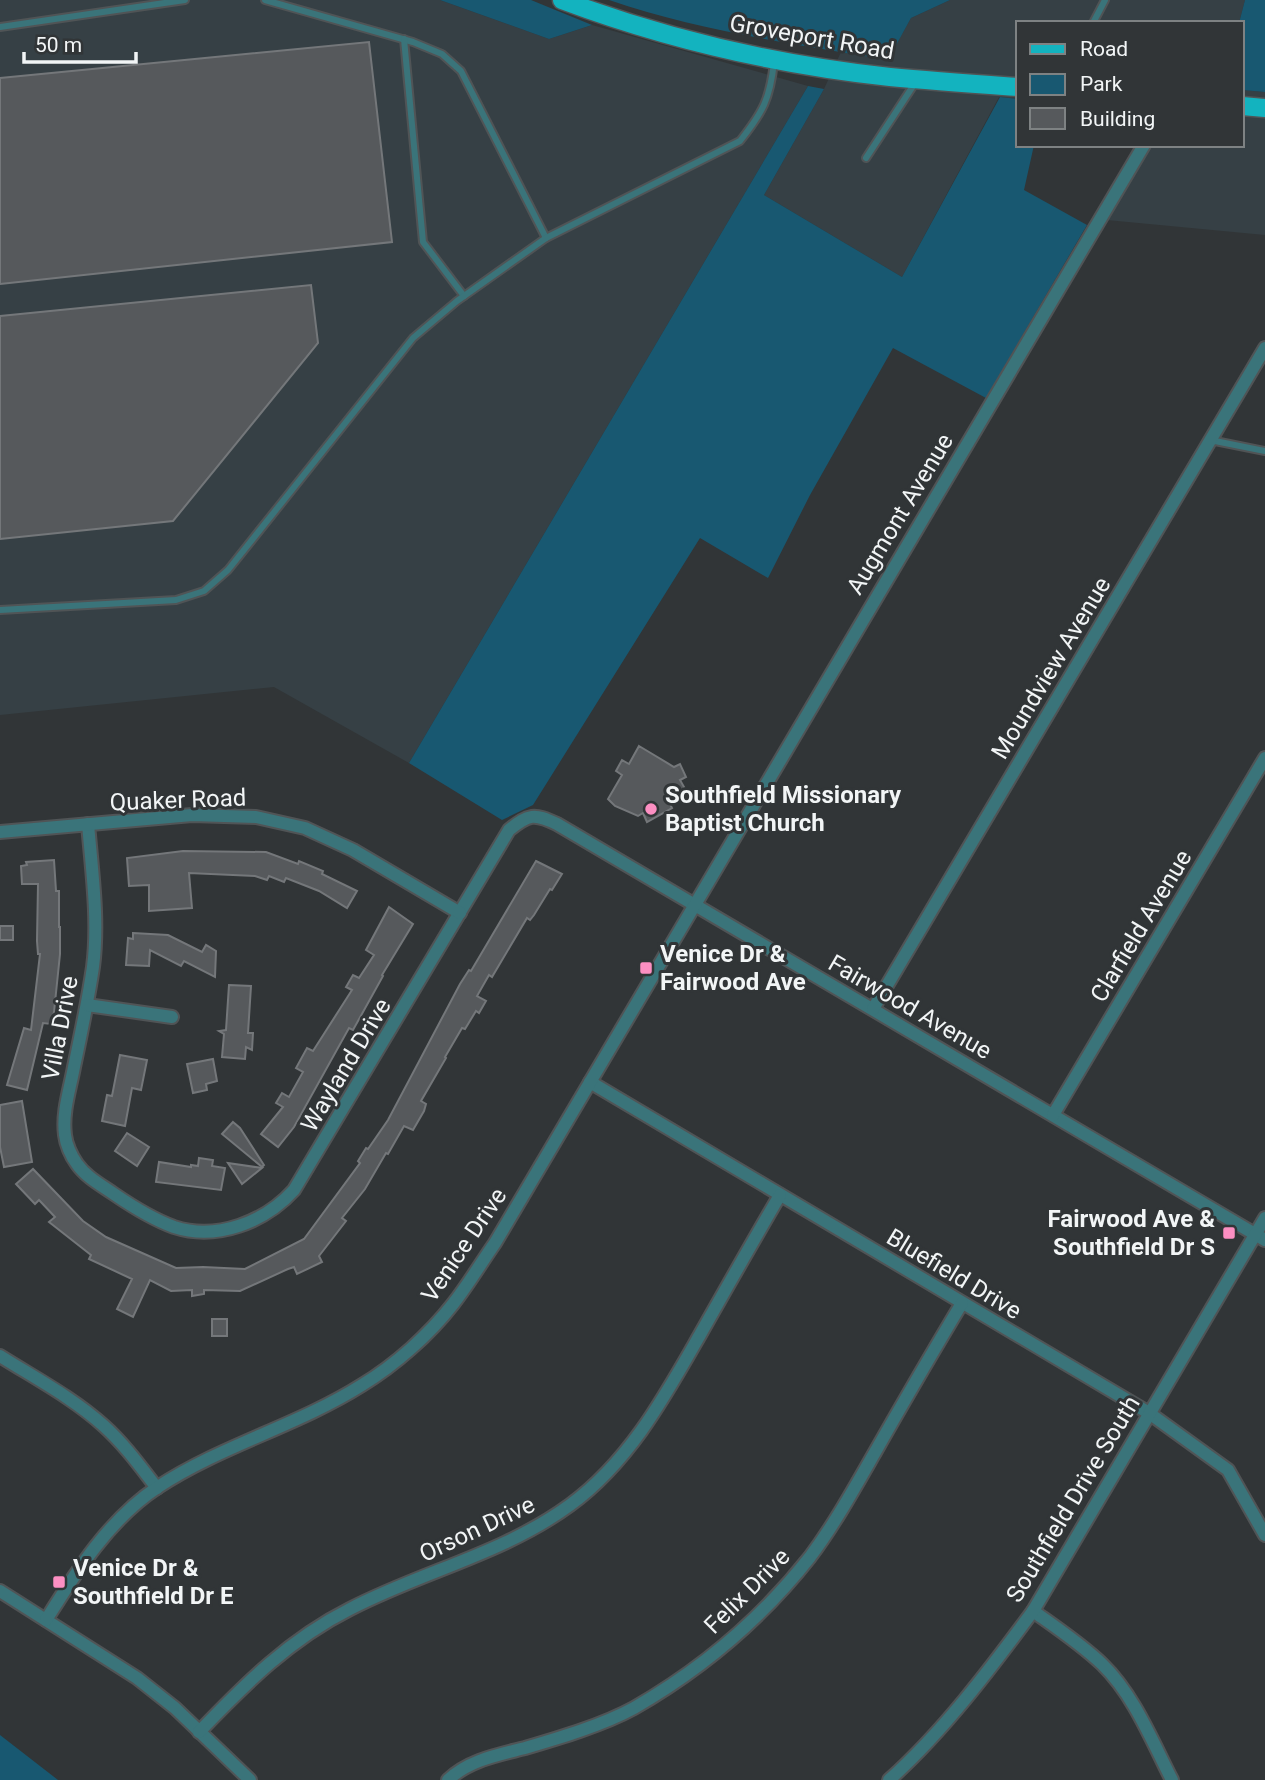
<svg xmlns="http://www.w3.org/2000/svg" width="1265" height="1780" viewBox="0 0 1265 1780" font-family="Roboto,sans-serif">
  <rect width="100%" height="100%" fill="#313537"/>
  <g fill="#364045">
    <path d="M0,0H440L549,39L592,25L808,86L409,763L274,687L0,715Z"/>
    <path d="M950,0H1245L1239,23H1018V99L999,97L902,277L764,195L824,89L841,52L888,59L911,18Z"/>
    <path d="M1242,90L1265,92V235L1107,220L1149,145H1242Z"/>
  </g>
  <g fill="#185871">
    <path d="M440,0H531L592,25L549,39Z"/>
    <path d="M609,0H950L911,18L888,60C795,44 699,31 609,0Z"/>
    <path d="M1245,0H1265V92L1242,90V23H1239Z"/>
    <path d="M808,86L824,89L764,195L902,277L1000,97L1018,99V145H1034L1024,190L1087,225L986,398L893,348L810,495L768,578L700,538L533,805L502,820L409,763Z"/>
    <path d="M0,1735L58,1780H0Z"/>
  </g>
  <g fill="#56595c" stroke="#74777a" stroke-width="2">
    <path d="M369,42L392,242L0,284V78Z"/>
    <path d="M311,285L318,343L173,521L0,539V316Z"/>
    <path d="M639,746L674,767L680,764L686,777L680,780L688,794L670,804L672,808L647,822L643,813L638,816L615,806L608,799L622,775L616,771L622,760L629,764Z"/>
    <path d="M183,851L266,852L298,864L299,861L323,871L322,874L357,891L347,908L319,891L286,878L284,882L269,876L267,880L255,876L189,873L192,908L149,911V885L129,886L127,858Z"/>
    <path d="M54,860L56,891H59V927H60V954L54,1012L51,1024L43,1023L27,1090L7,1085L24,1028L31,1030L40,954H38L37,941L38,884H22L21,866L27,865L26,862Z"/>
    <path d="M536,861L562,874L552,890L550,889L534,915L530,920L527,918L492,977L489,975L477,996L486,1001L479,1013L476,1011L465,1029L462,1028L445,1057L446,1058L421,1101L426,1104L424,1111L413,1130L404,1126L388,1154L386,1153L365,1189L342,1218L346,1221L319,1256L322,1262L297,1274L294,1267L288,1269L240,1291L204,1290V1294L192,1296V1290L171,1291L150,1280L133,1317L117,1309L132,1279L89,1259L91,1255L49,1222L55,1217L39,1200L35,1204L16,1184L33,1169L83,1221L106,1237L176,1268L203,1267L245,1269L304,1239L360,1163L358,1161L366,1148L368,1149L388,1120L460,984L469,970L471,971Z"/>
    <path d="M389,907L413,924L382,975L383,976L353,1030L349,1028L294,1127L278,1147L261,1134L283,1107L276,1103L282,1093L289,1097L303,1072L296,1068L307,1048L313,1051L352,990L346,987L353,975L359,978L374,955L366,950Z"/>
    <rect x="0" y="926" width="13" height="14"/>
    <path d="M133,933L168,935L202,952L206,945L216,951L215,977L184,961L181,966L150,950L149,966L126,965L128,938L133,939Z"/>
    <path d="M229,985L251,986L248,1033H253L252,1050L246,1047L245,1059L222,1057L224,1034L219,1031L226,1030Z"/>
    <path d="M120,1055L147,1060L141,1090L132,1088L125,1126L102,1121L107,1095L112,1096Z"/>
    <path d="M213,1059L217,1081L206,1084L207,1090L193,1093L187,1064Z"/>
    <path d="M22,1101L32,1162L4,1167L0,1147V1105Z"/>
    <path d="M233,1122L240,1128L264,1165L262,1167L222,1134Z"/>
    <path d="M127,1133L149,1147L137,1166L115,1151Z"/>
    <path d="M199,1158L213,1160L212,1166L225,1168L221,1190L156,1182L159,1162L191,1167V1165L198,1166Z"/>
    <path d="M228,1163L262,1168L242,1184Z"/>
    <rect x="212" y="1319" width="15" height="17"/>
  </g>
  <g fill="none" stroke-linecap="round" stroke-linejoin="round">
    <g stroke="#505456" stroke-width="10">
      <g id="service">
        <path d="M265,0L413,42L442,54L461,71L546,238"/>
        <path d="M1093,23L1105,0"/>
        <path d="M0,27L185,0"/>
        <path d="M404,39L423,242L464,296"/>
        <path d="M866,158L915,83"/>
        <path d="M1210,440L1265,451"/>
        <path d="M0,610L176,600L204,591L228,570L413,338L457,301L546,238L740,141C763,112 770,99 774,62"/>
      </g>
    </g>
    <g stroke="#505456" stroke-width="16">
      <g id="minor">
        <path d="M88,824C92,871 99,921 93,967C88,1001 81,1034 74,1067C70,1089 62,1112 65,1135C66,1144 71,1156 77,1164C86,1177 101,1185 114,1194C133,1207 152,1219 174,1227C217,1241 265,1222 294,1190L509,830C529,814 534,813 557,824L1265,1240"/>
        <path d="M0,832L192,815L256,817L305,828L353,850L460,913"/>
        <path d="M87,1005L172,1017"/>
        <path d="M873,1009L1265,348"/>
        <path d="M590,1082L1149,1413L1228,1470L1265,1535"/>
        <path d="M1053,1115L1265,758"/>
        <path d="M0,1356C35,1378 73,1398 104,1426C124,1444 140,1466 157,1488"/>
        <path d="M0,1591L137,1678L175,1708L250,1780"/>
        <path d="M1033,1611C1057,1628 1081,1644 1102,1664C1134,1695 1152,1741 1172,1780"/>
        <path d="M46,1620C76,1572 109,1519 158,1487C222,1445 297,1426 362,1385C395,1365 429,1335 453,1304C468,1285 481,1263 495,1243L1144,145"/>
        <path d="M199,1732C245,1684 290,1639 350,1609C423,1571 503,1554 570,1505C630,1461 665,1396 701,1333C727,1287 753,1241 780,1195"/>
        <path d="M448,1780C469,1760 498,1755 525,1748C559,1738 603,1725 634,1708C702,1669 762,1618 810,1557C834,1525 854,1489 874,1454C903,1403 932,1353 962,1303"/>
        <path d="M889,1780C942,1733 991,1668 1033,1611L1265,1218"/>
      </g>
    </g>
    <g stroke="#505456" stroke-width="21">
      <g id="primary">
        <path d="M562,0C666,39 779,65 890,77C933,81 976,84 1018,87"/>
        <path d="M1242,106L1265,108"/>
      </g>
    </g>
    <use href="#service" stroke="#3a747a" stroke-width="6"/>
    <use href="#minor" stroke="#3a747a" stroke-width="12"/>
    <use href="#primary" stroke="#13b3bf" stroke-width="18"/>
  </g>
  <g fill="#fc8fc2" stroke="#313537" stroke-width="2.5">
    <circle cx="651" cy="809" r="7"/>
    <rect x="639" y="961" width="14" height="14" rx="3.5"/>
    <rect x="1222" y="1226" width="14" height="14" rx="3.5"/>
    <rect x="52" y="1575" width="14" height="14" rx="3.5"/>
  </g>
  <g text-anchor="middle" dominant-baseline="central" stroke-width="6" stroke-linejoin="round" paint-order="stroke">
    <g font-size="24" fill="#f2f5f6" stroke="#313537">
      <text transform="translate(812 37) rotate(10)">Groveport Road</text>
      <text transform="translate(900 514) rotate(-59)">Augmont Avenue</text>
      <text transform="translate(1051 668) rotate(-59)">Moundview Avenue</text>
      <text transform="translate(178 800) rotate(-2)">Quaker Road</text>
      <text transform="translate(1141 926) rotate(-59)">Clarfield Avenue</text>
      <text transform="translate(910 1007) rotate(30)">Fairwood Avenue</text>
      <text transform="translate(60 1028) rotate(-79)">Villa Drive</text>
      <text transform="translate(346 1065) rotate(-59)">Wayland Drive</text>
      <text transform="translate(464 1245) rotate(-56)">Venice Drive</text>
      <text transform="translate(954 1274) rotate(31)">Bluefield Drive</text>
      <text transform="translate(1073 1499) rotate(-59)">Southfield Drive South</text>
      <text transform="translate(477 1529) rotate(-25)">Orson Drive</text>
      <text transform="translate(747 1591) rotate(-45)">Felix Drive</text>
    </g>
    <g font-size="24" font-weight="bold" fill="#f2f5f6" stroke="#313537" text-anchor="start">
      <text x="665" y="795">Southfield Missionary<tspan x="665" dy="28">Baptist Church</tspan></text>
      <text x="660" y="954">Venice Dr &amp;<tspan x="660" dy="28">Fairwood Ave</tspan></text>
      <text x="1215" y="1219" text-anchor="end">Fairwood Ave &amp;<tspan x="1215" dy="28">Southfield Dr S</tspan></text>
      <text x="73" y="1568">Venice Dr &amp;<tspan x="73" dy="28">Southfield Dr E</tspan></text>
    </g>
  </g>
  <rect x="1016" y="21" width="228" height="126" fill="#313537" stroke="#7e8283" stroke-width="2"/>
  <rect x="1030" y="44" width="35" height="10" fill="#13b3bf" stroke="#7e8283" stroke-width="2"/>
  <text x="1080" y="56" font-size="21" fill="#f2f5f6">Road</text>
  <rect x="1030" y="74" width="35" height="21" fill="#185871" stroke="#7e8283" stroke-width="2"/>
  <text x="1080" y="91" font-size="21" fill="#f2f5f6">Park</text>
  <rect x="1030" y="108" width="35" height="21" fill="#56595c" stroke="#7e8283" stroke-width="2"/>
  <text x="1080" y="126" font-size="21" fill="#f2f5f6">Building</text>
  <path d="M24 52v10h112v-10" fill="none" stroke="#f2f5f6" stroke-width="3.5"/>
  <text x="35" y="52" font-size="21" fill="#f2f5f6" stroke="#313537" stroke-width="5" paint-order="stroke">50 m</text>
</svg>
